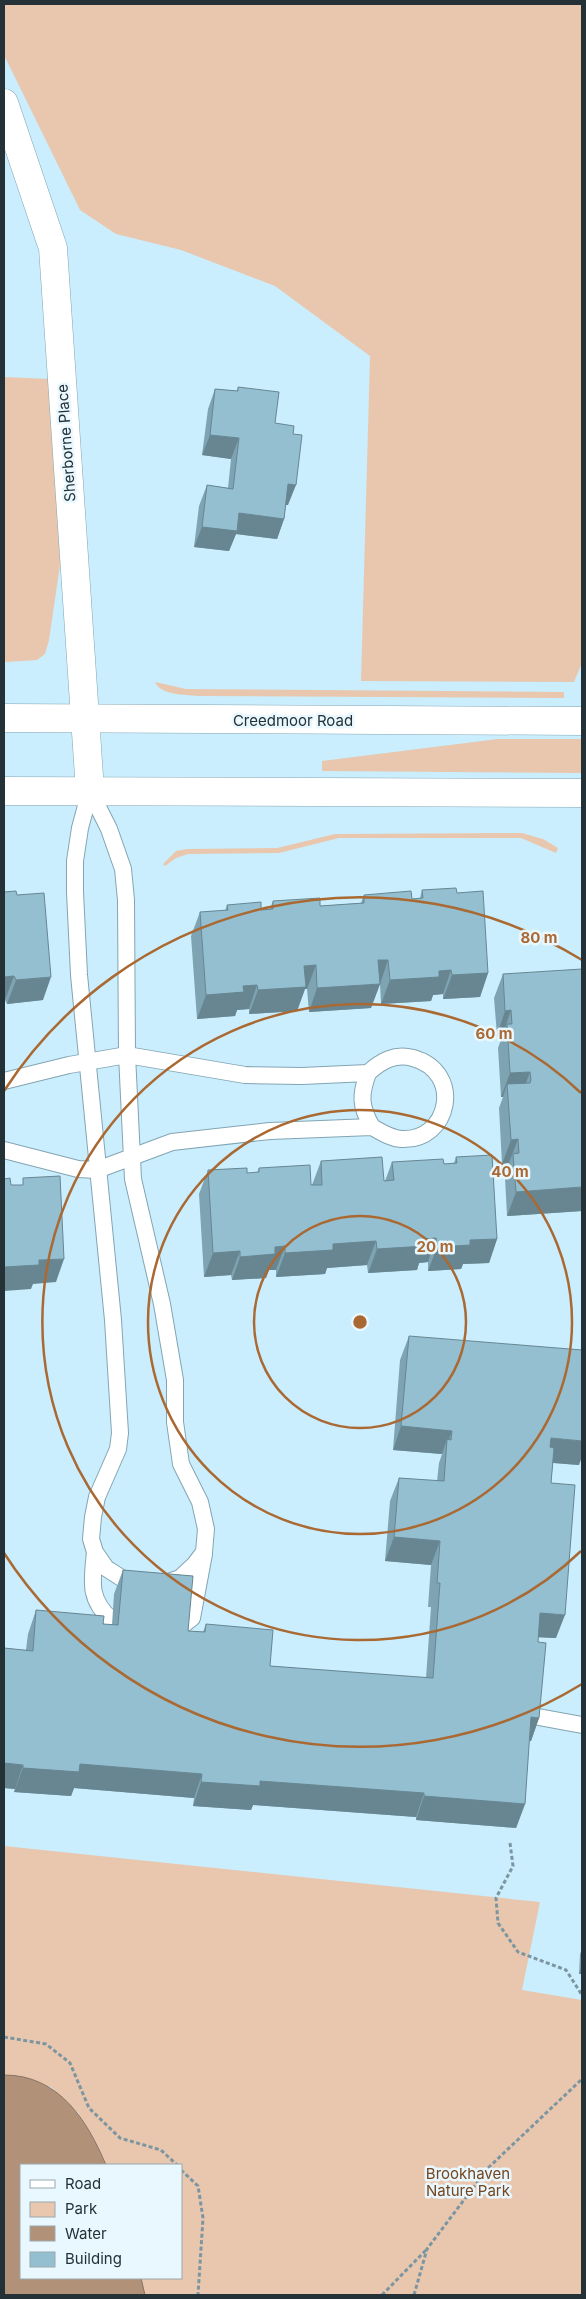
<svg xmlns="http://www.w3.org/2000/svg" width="586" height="2299" viewBox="0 0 586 2299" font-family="Inter,sans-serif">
  <rect width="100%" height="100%" fill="#caeefd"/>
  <g fill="#e9c7ae">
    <path d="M4,4H582V663L574,682L361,681L370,356L275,286L181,250L116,234L80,210L4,55Z"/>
    <path d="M4,377L50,379L57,450L60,565L49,640L45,654L37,660L6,662L4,660Z"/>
    <path d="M155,682L186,689L564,692V698L198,696C185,694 161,696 155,682Z"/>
    <path d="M498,739H582V773L322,771V761Z"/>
    <path d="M522,833L543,839L558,848L556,853L521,838H339L279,853L188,854L176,858L165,866L163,864L176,851L187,849L277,848L335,834Z"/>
    <path d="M4,1846L540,1902L522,1990L582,2000V2295H4L21,2278H181V2165H66L79,2114L51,2087L4,2075Z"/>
  </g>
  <path fill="#b29179" stroke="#877466" d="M4,2075C59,2075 87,2120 106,2165H21V2278H141L145,2295H4Z"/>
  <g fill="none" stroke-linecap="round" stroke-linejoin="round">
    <g stroke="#83a5b3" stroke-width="18">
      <g id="lane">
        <path d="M90,791L109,829L123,869L126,900L127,1055L133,1179L162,1304L175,1380V1422L181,1464L200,1502L206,1529L204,1552L195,1564L180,1578L162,1584H143L123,1579L106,1568L95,1552L91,1539L93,1517L97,1497L118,1449L120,1433L113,1320L79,975L75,892V861L80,828Z"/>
        <path d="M368,1073C360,1095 360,1106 372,1127"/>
        <path d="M4,1081L69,1065L127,1055L245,1075L302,1076L368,1073C381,1061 395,1053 413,1058C464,1072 450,1142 401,1139C390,1138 381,1132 372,1127L270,1131L172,1142L97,1170L78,1169L4,1150"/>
        <path d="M95,1552C92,1581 88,1600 112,1620"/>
        <path d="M183,1625L192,1618L204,1554"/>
        <path d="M533,1716L582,1725"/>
      </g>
    </g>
    <g stroke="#83a5b3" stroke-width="29">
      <path id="street" d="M4,103L53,248L90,791"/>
    </g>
    <g stroke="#83a5b3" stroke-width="29">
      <g id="primary">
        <path d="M4,718L582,721"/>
        <path d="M4,791L582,793"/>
      </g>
    </g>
    <g stroke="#7c96a1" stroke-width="3" stroke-dasharray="4 2.5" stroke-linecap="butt">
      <path d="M510,1843L513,1866L496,1898L498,1923L518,1952L566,1970L582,1995"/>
      <path d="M4,2037L46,2044L70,2063L89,2108L120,2138L161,2150L177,2165"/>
      <path d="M181,2170L198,2186L203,2218L198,2295"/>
      <path d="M382,2295L427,2249"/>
      <path d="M414,2295L427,2249L488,2168L582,2079"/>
    </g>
    <use href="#lane" stroke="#fff" stroke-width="16"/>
    <use href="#street" stroke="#fff" stroke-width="28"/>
    <use href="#primary" stroke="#fff" stroke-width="28"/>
  </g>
  <g fill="#7ea4b3">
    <path d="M238,387L275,423L288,505H286L284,519L277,539L236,534L229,551L194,547L199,506L207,485L228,488L231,459L202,455L208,409L215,389L237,391Z"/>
    <path d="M422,890L457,893L488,973L480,997L443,999V994L433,995L431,1001L381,1004L380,984L371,1008L309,1012L307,989H305L297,1011L249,1014V1009L237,1010L235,1016L197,1019L191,936L200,912L225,911L227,905L261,910L270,909L273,901L320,906L361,903L364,895L412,899L420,898Z"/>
    <path d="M17,895L43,1000L7,1004L5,1000Z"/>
    <path d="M503,974L582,1211L507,1216L505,1178L509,1163L502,1164L499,1108L503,1097H501L498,1048L503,1034L497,1035L494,998Z"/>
    <path d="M456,1157L497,1239L489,1263L463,1264L461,1269L428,1271V1262L419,1263L417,1270L368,1273L367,1265L327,1268L325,1274L276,1277V1270H269L266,1278L232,1280L231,1275L204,1277L199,1194L208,1170L247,1173H257L259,1168L312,1185L321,1161L384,1181H385L392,1162L444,1164L454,1163Z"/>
    <path d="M409,1336L579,1465L553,1463L551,1483L556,1638L538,1637L539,1718L531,1741H529L525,1804L516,1828L416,1820V1817L253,1805L251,1810L193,1806L194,1798L74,1788L71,1796L14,1792L15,1789L4,1788V1648L26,1650L28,1634L36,1610L103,1624L112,1625L114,1594L123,1570L188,1631L203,1632L206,1624L270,1666L426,1678L431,1607H428L431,1565L385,1561L390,1501L399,1478L437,1481L439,1463L442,1454L393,1450L400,1360Z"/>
    <path d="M582,1949V1974H579L580,1954Z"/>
  </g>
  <g fill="#678692">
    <path d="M210,435L239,438L231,459L202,455Z"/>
    <path d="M288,484L296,485L288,505H281Z"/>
    <path d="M239,513L284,519L277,539L236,534L229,551L194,547L202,527Z"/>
    <path d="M378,960H388L380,984Z"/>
    <path d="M316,965L307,989H305L297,1011L249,1014L258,990L304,966Z"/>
    <path d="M451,970L443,994L433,995L431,1001L381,1004L390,980L439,971Z"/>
    <path d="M488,973L480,997L443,999L452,975Z"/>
    <path d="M14,976L5,1000H4V977Z"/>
    <path d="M51,977L43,1000L7,1004L16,980Z"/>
    <path d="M380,984L371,1008L309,1012L317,988Z"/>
    <path d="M257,985L249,1009L237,1010L235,1016L197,1019L206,995L243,986Z"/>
    <path d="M511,1010L503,1034L497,1035L505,1011Z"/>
    <path d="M530,1072L521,1096L507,1084L503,1097H501L510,1073Z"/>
    <path d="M518,1139L509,1163L502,1164L511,1140Z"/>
    <path d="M582,1187V1211L507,1216L516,1192Z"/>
    <path d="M436,1238L428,1262L419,1263L417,1270L368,1273L377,1249L425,1239Z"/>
    <path d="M497,1239L489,1263L463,1264L461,1269L428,1271L437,1247L470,1240Z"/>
    <path d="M376,1241L367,1265L327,1268L325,1274L276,1277L285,1253L333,1244Z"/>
    <path d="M285,1246L276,1270H269L266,1278L232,1280L240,1257L275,1247Z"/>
    <path d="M240,1251L231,1275L204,1277L213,1253Z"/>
    <path d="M64,1259L56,1282L33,1284L31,1289L4,1291V1267L39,1260Z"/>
    <path d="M401,1426L452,1431L447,1444V1439L442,1454L393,1450Z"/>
    <path d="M551,1438L582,1441V1457L579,1465L542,1462Z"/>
    <path d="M394,1537L440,1541L431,1565L385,1561Z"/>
    <path d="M540,1613L565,1615L556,1638L531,1637Z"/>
    <path d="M531,1717L539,1718L531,1741H523Z"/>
    <path d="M4,1763L23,1765L15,1789L4,1788Z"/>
    <path d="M80,1764L202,1774L194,1798L74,1788L71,1796L14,1792L23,1768Z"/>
    <path d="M260,1781L424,1793L416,1817L253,1805L251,1810L193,1806L201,1782Z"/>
    <path d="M424,1796L525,1804L516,1828L416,1820Z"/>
    <path d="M582,1966V1974H579Z"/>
  </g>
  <g fill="#93bfd0" stroke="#678692">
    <path d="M238,387L279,392L275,423L294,426L293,434L302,435L296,485L288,484L284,519L239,513L237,531L202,527L207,485L233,489L239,438L210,435L215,389L238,391Z"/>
    <path d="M456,888L457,893L483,891L488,973L452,975L451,970L439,971V977L390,980L388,960H378L380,984L317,988L316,965L304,966L306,987L258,990L257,985L243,986L244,992L206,995L200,912L228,910L227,905L261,902V910L273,909V901L320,898V906L364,903V895L411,891L412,899L423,898L422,890Z"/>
    <path d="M16,891L17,895L44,893L51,977L16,980L14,976L4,977V892Z"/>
    <path d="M582,969V1187L516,1192L513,1154L519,1153L518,1139L511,1140L507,1084L530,1083L531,1080L530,1072L510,1073L507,1024H512L511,1010L505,1011L503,974Z"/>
    <path d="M492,1155L497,1239L470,1240V1245L437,1247L436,1238L425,1239V1246L377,1249L376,1241L333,1244V1250L285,1253V1246L275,1247V1254L240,1257V1251L213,1253L208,1170L247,1168V1173L259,1172V1168L310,1165L311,1185H322L321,1161L382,1157L384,1181L394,1180L392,1162L443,1159L444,1164L457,1163L456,1157Z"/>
    <path d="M60,1176L64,1259L39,1260V1265L4,1267V1179L10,1178L11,1185H23V1178Z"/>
    <path d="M409,1336L582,1350V1441L551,1438L550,1447L554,1448L551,1483L575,1485L565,1615L540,1613L538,1642L546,1643L539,1718L531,1717L525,1804L424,1796V1793L260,1781V1786L201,1782L202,1774L80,1764L79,1772L23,1768V1765L4,1763V1648L33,1651L36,1610L104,1616L103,1624L118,1625L123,1570L193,1576L188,1631L205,1632L206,1624L273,1630L270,1666L433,1678L440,1583H437L440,1541L394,1537L399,1478L444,1481L447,1439L451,1440L452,1431L401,1426Z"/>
  </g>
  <g fill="none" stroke="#aa6932" stroke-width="2.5">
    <circle cx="360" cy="1322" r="106"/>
    <circle cx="360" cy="1322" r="212"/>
    <path d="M581 1551A318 318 0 1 1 581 1093"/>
    <path d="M582 1684A424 424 0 0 1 4 1553M4 1091A424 424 0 0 1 582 960"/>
  </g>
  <g text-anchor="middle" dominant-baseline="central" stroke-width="5" stroke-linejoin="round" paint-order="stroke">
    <g font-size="15" fill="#243238" stroke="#e9f7fe">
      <text transform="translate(66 443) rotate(-94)">Sherborne Place</text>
      <text x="293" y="720">Creedmoor Road</text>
    </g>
    <g font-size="15" fill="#74461f" stroke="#e9f7fe">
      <text x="468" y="2173">Brookhaven<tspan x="468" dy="17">Nature Park</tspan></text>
    </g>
  </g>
  <circle cx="360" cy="1322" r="8" fill="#aa6932" stroke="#e9f7fe" stroke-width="2.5"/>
  <g font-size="15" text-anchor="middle" font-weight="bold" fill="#aa6932" stroke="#e9f7fe" stroke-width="5" stroke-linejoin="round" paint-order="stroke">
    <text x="539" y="943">80 m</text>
    <text x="494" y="1039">60 m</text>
    <text x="510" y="1177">40 m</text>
    <text x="435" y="1252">20 m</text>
  </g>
  <rect width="586" height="2299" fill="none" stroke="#243238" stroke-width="10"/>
  <rect x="20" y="2164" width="162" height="115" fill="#e9f7fe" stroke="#9aa8af"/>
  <rect x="30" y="2180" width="25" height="8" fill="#ffffff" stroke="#9aa8af"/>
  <text x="65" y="2189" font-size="15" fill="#243238">Road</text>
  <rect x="30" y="2202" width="25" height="15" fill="#e9c7ae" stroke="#9aa8af"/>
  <text x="65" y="2214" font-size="15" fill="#243238">Park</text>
  <rect x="30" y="2226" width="25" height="15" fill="#b29179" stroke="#9aa8af"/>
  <text x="65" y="2239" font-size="15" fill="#243238">Water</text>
  <rect x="30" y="2252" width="25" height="15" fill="#93bfd0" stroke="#9aa8af"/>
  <text x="65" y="2264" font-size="15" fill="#243238">Building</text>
</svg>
